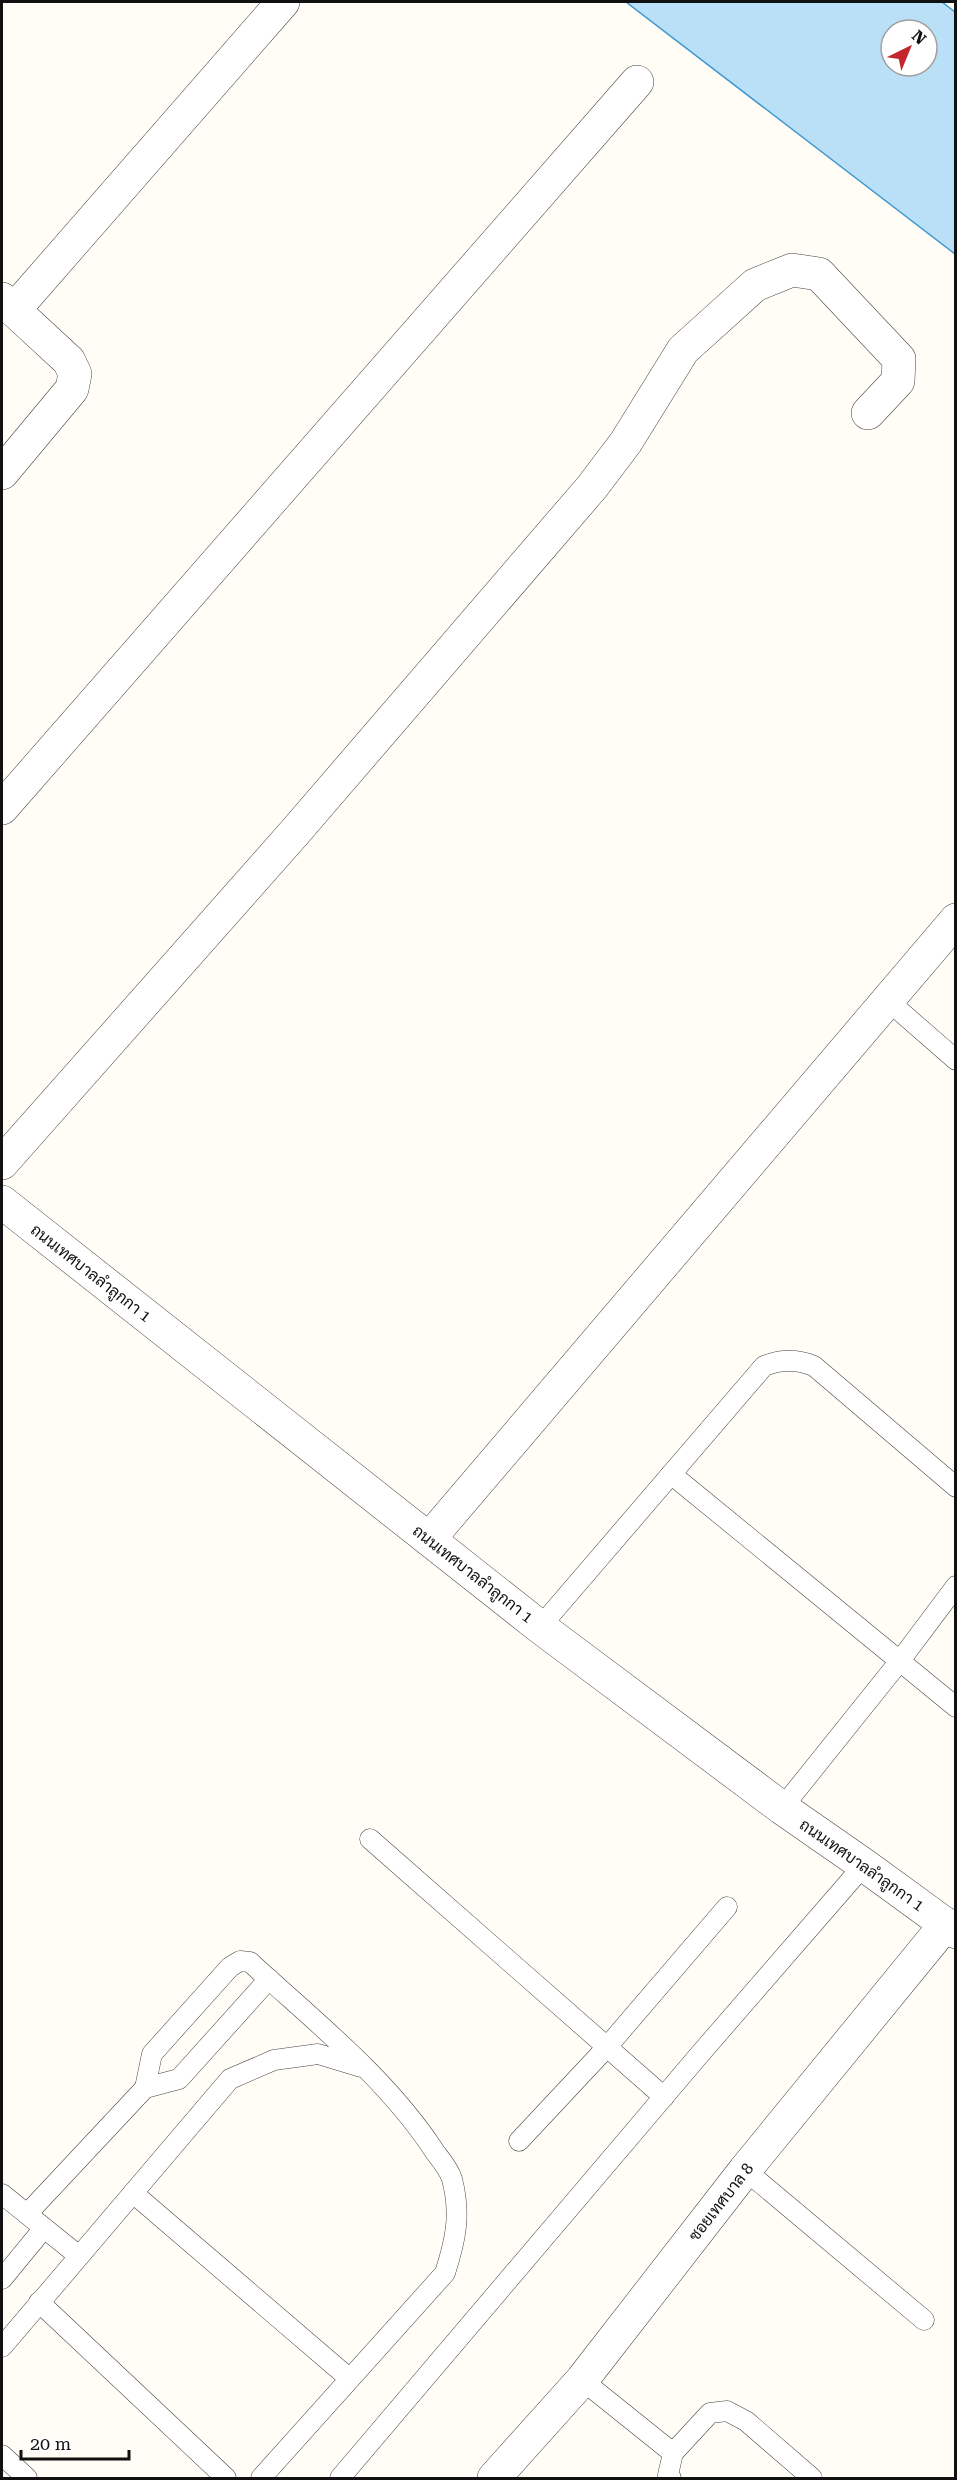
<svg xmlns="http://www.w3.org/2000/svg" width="957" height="2480" viewBox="0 0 957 2480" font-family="'Roboto Serif',Sarabun,serif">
  <rect width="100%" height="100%" fill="#fffdf5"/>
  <path fill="#b9e0f7" stroke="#3f96cf" stroke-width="1.5" fill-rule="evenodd" d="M626,2H942L955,12V254ZM891,30H927V66H891Z"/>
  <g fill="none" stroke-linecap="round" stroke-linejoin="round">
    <g stroke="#444" stroke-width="21">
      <g id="lane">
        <path d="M886,999L956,1060"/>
        <path d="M671,1474L956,1707"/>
        <path d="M540,1627L764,1366C781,1359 797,1359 814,1366L956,1487"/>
        <path d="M782,1808L899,1662L956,1586"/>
        <path d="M370,1839L664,2097"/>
        <path d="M145,2088L152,2054L230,1967L240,1961L250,1962C314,2021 387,2078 435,2152C441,2160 449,2169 452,2179C461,2214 456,2239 445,2273L261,2478"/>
        <path d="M519,2141L607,2047L727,1907"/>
        <path d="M745,2170L924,2320"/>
        <path d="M133,2193L350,2379"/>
        <path d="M2,2194L79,2256"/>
        <path d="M27,2214L145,2088L179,2079L269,1979"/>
        <path d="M2,2279L44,2228"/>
        <path d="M39,2302L226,2478"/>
        <path d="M2,2347L230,2079L274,2060L318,2054L361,2067"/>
        <path d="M582,2380L673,2453"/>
        <path d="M2,2455L27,2478"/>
        <path d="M340,2478L700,2054L864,1865"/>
        <path d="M671,2478L668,2475L673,2453L710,2413L727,2411L746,2421L812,2478"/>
      </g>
    </g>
    <g stroke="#444" stroke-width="34">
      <g id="street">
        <path d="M2,299L69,361L75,374L72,389L2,473"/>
        <path d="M14,310L283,2"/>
        <path d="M2,808L637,82"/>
        <path d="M2,1163L295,832L592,487L626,442L683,350L755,285L792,270L819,274L899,359L898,381L868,413"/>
        <path d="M2,1202L540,1627L782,1808L864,1865L956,1932"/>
        <path d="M429,1539L956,920"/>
        <path d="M494,2478L582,2380L745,2170L946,1924"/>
      </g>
    </g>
    <use href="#lane" stroke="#fff" stroke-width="20"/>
    <use href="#street" stroke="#fff" stroke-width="33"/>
  </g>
  <g text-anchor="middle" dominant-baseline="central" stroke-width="6" stroke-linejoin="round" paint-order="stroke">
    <g font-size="16" fill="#111" stroke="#fff">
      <text transform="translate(91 1273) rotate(38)">ถนนเทศบาลลำลูกกา 1</text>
      <text transform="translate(473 1574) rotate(38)">ถนนเทศบาลลำลูกกา 1</text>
      <text transform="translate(862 1865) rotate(35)">ถนนเทศบาลลำลูกกา 1</text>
      <text transform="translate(721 2202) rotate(-52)">ซอยเทศบาล 8</text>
    </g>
  </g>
  <rect width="957" height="2480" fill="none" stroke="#111111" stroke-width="6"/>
  <g transform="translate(909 48) rotate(43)"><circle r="28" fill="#ffffff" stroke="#a0a0a0" stroke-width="1.5"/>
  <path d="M0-4.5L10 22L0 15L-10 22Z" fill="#c4262e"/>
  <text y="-9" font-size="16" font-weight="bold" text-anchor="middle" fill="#111111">N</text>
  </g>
  <path d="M21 2450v9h108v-9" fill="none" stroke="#111111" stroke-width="3"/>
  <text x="30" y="2450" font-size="18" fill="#111111" stroke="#ffffff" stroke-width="4.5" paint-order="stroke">20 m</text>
</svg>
